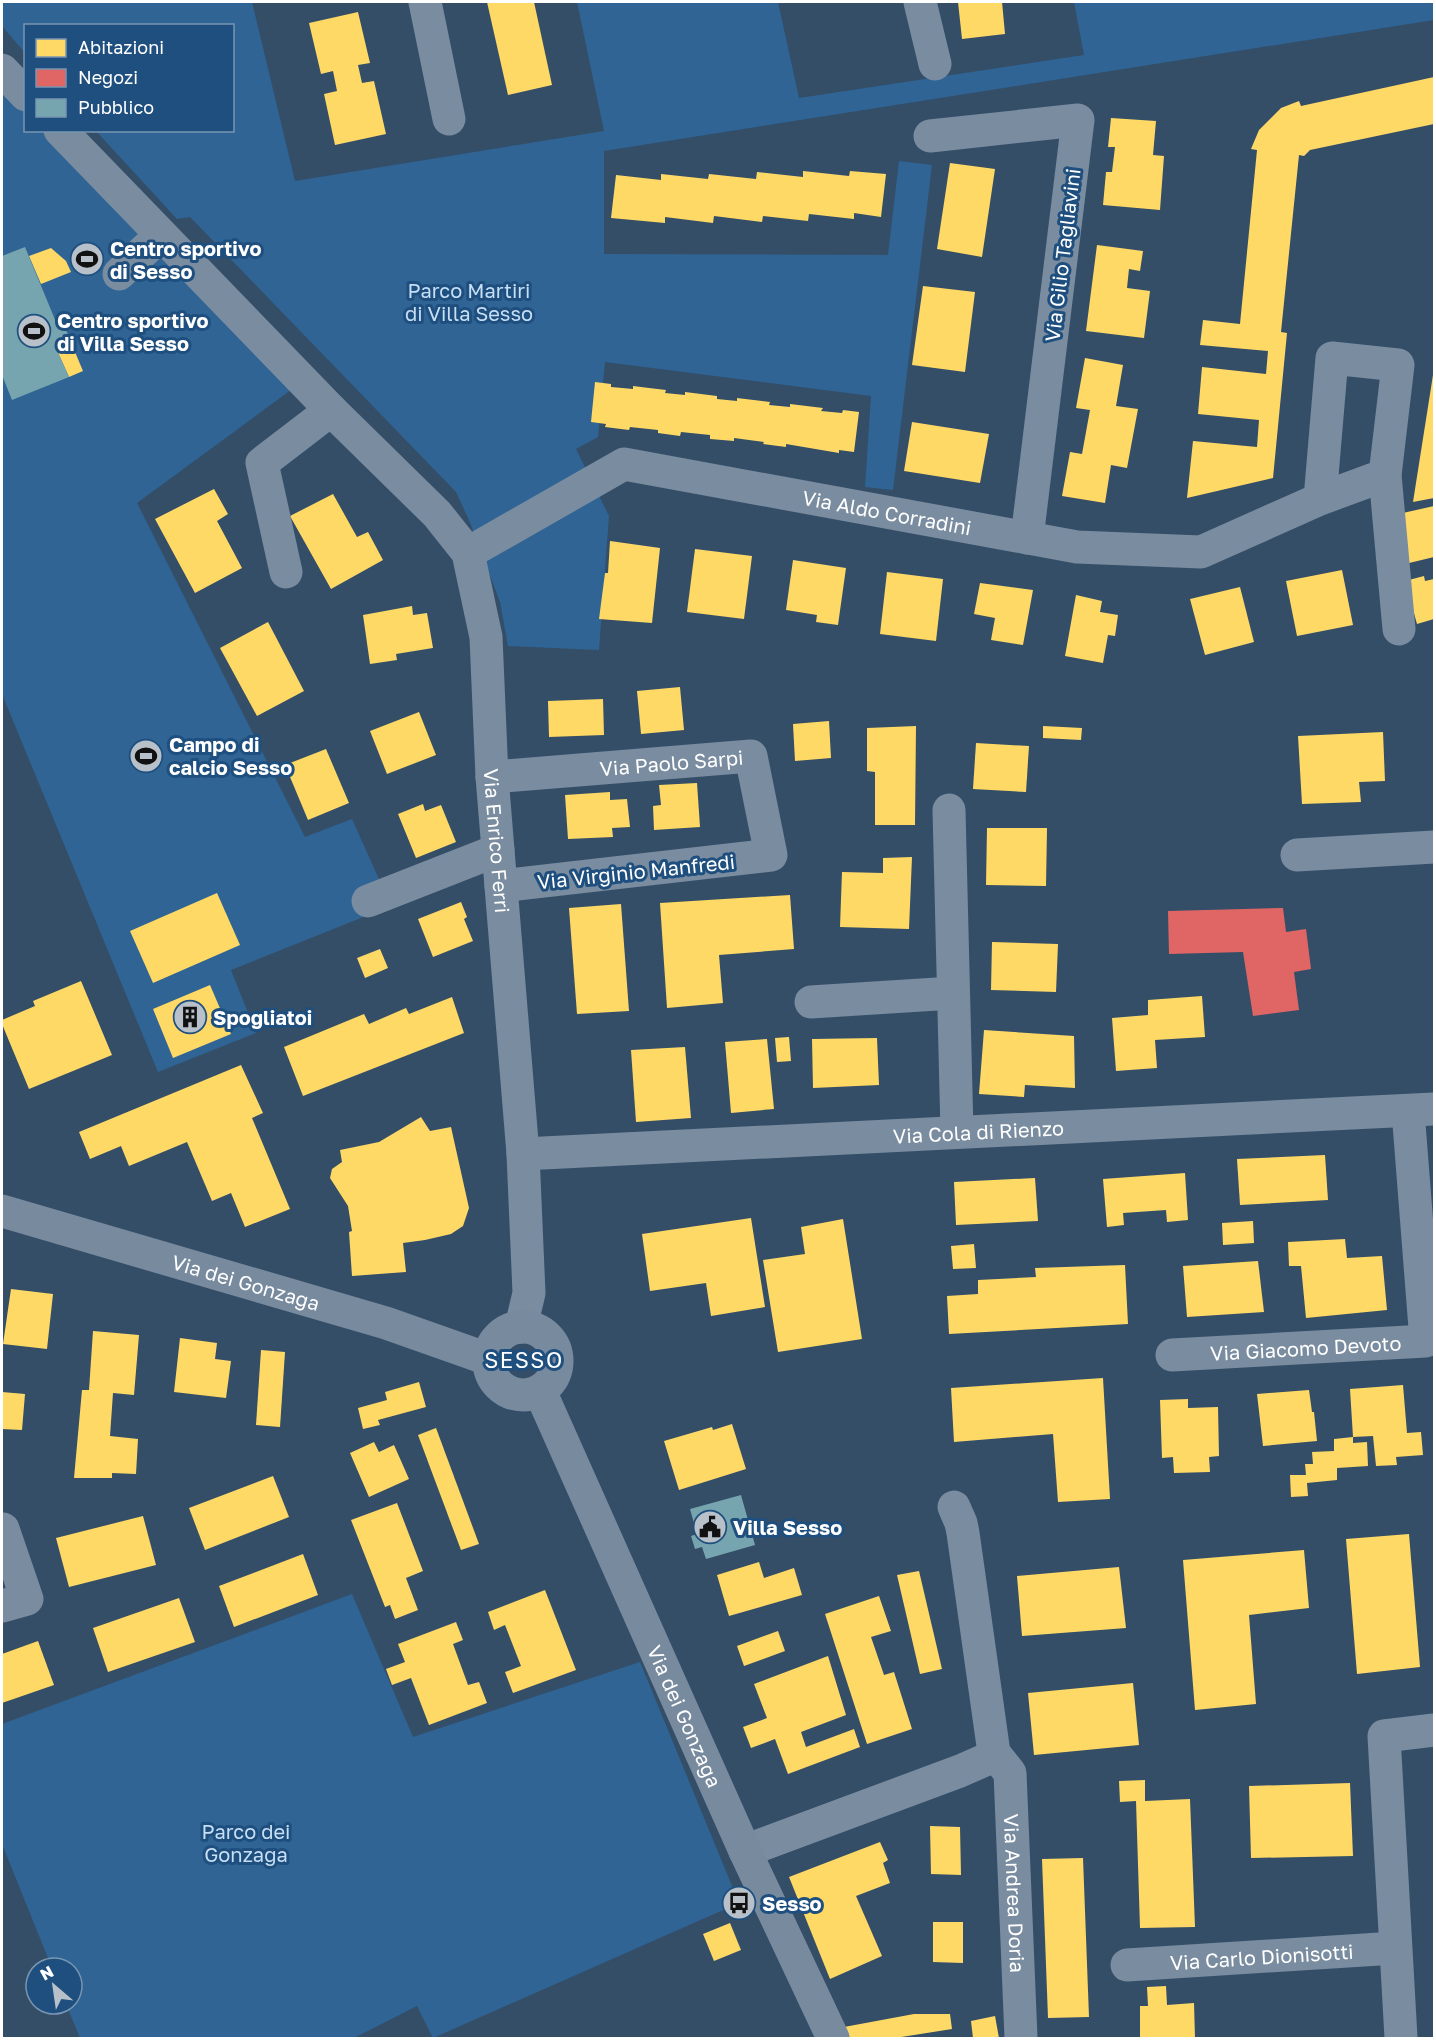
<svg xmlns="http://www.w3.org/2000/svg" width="1436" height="2040" viewBox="0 0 1436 2040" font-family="'Golos Text',sans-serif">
  <rect width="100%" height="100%" fill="#344e68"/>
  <g fill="#2f6494">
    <path d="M2,2H252L295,181L604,131L577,2H778L799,98L1084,55L1074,2H1434V20L604,151V254L888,255L899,161L932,165L893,490L865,487L871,396L605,362L598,437L576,449L609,516L599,650L508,646L500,602L469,520L456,492L190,217L177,219L96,131L232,130V26H26L25,53L2,26Z"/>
    <path d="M2,81L25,106L26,130L49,131L295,387L137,503L305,837L352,819L391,906L231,970L256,1033L158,1072L2,694Z"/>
    <path d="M352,1594L413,1737L640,1662L739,1903L433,2038L417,2006L354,2038H80L66,2004H72V1968H52L2,1844V1724Z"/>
  </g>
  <g fill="#ffd966">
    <path d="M487,2H534L552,85L508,95Z"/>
    <path d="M958,2H1002L1005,34L962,39Z"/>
    <path d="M358,12L370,63L358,65L362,83L374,81L386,134L335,145L324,94L337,91L333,71L321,74L309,23Z"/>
    <path d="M1434,77V124L1310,150L1304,156L1299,155L1281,332L1287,333L1273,478L1187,498L1193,441L1257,447L1259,420L1198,414L1202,367L1266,374L1268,351L1200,345L1203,320L1240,324L1257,150L1251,149L1259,130L1281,108L1299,101L1301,106Z"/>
    <path d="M1111,118L1156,121L1153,155L1164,156L1160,210L1103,205L1106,172H1112L1115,147H1108Z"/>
    <path d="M950,163L995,169L982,257L937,249Z"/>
    <path d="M803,171L849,176L850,171L886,174L881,217L854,213V219L809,214L808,221L763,216L762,222L714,216L713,223L665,217V223L611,218L616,175L661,180V174L708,179L709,174L756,179L757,172L803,177Z"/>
    <path d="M1097,245L1143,251L1140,271L1129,269L1127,288L1150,291L1144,338L1086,331Z"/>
    <path d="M51,248L66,261L71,272L41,284L29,256Z"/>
    <path d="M923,286L975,292L965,372L912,365Z"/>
    <path d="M70,340L83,371L69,377L55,346Z"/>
    <path d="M1085,358L1123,365L1116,406L1138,409L1127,468L1111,465L1105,503L1062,496L1070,452L1082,454L1090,410L1076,408Z"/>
    <path d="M1433,375L1434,498L1413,502Z"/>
    <path d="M595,382L611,384V387L633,389V386L649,388L666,390L665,393L685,395V392L717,396V399L737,401V398L770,402L769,405L790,407V404L823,408L821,411L842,413L843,410L859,412L854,452L839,450V453L786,444V447L763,444L764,442L734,438V441L710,439V435L681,432L680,436L658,433V430L630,427L629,430L605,427L606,424L591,422Z"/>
    <path d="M912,422L989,434L980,483L904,471Z"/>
    <path d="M214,489L228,514L217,521L242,568L195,593L155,519Z"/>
    <path d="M333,494L357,537L368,532L383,560L331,589L290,516Z"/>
    <path d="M1434,506V557L1405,564L1394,515Z"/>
    <path d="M610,541L660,548L652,623L599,619L605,573H608Z"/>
    <path d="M695,549L752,556L744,619L687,612Z"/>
    <path d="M793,560L846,568L838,625L816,622L817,615L786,610Z"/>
    <path d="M1342,570L1353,625L1297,636L1286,581Z"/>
    <path d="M887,572L943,579L936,641L880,634Z"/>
    <path d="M1424,576L1425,581L1434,579V619L1417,624L1405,581Z"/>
    <path d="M980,583L1033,590L1023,645L991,640L995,618L974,614Z"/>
    <path d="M1240,587L1254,642L1205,655L1190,599Z"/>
    <path d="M1076,595L1102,601L1100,612L1118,615L1115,636L1108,635L1103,663L1065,656Z"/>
    <path d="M412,606L413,615L427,613L433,648L396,654L397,660L370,664L363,615Z"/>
    <path d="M268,622L304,691L257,716L220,648Z"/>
    <path d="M680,687L684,730L641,734L637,691Z"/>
    <path d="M603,699L604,735L549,737L548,701Z"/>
    <path d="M419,712L436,755L387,774L370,731Z"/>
    <path d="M829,721L831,758L795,761L793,724Z"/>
    <path d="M916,726L915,825H875V772L867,771V728Z"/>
    <path d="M1043,726L1082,728L1081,740L1043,738Z"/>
    <path d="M1383,732L1385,781L1359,782L1361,802L1302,804L1298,736Z"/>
    <path d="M976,743L1029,746L1026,792L973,789Z"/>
    <path d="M326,749L349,803L308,820L285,765Z"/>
    <path d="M697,783L700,827L654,830L653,806L661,805L659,785Z"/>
    <path d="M610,792V800L627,799L630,827L612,828L613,837L568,839L565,795Z"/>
    <path d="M423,804L425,811L441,805L456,842L416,858L398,814Z"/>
    <path d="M987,828H1047L1046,886L986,885Z"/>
    <path d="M912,857L909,929L840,927L842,872L883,873V858Z"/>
    <path d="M217,893L240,945L153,983L130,931Z"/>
    <path d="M790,895L794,949L719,955L723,1003L667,1008L660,903Z"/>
    <path d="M461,902L467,917L464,919L473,941L433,957L418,919Z"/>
    <path d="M621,904L629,1011L577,1014L569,908Z"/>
    <path d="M992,942L1058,944L1056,992L991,990Z"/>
    <path d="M380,949L388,968L365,978L357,958Z"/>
    <path d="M81,981L112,1055L29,1089L2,1024V1020L35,1006L33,1001Z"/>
    <path d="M210,985L231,1034L173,1058L153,1009Z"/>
    <path d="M1202,996L1205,1037L1155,1040L1157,1068L1116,1071L1112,1018L1148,1015V1000Z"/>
    <path d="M452,997L464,1033L303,1096L284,1047L364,1014L369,1024L406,1008L409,1014Z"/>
    <path d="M984,1030L1074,1036L1075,1088L1025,1085L1024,1097L979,1094Z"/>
    <path d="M789,1037L791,1061L777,1062L775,1038Z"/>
    <path d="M877,1038L879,1085L813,1088L812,1039Z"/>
    <path d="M767,1039L774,1109L731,1113L725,1042Z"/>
    <path d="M685,1047L691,1118L636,1122L631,1050Z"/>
    <path d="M241,1065L263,1113L252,1118L290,1209L245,1227L231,1193L212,1201L187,1142L129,1166L121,1146L90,1159L79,1132Z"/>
    <path d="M421,1117L430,1131L451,1127L469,1208L463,1226L451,1234L425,1240L403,1243L406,1272L352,1276L349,1232L352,1231L348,1206L330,1178L332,1169L342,1162L340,1150L379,1142Z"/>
    <path d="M1325,1155L1328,1200L1240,1205L1237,1159Z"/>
    <path d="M1185,1173L1188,1220L1167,1222L1166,1210L1123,1213L1124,1225L1107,1227L1103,1179Z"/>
    <path d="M1035,1178L1038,1221L956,1225L954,1182Z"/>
    <path d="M751,1218L765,1307L711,1316L706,1283L650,1291L642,1234Z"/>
    <path d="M843,1219L862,1339L778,1352L763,1260L805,1254L801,1227Z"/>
    <path d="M1253,1221L1254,1243L1223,1245L1222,1223Z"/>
    <path d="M1345,1239L1347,1258L1382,1256L1387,1310L1306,1318L1301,1266H1289L1288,1242Z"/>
    <path d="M974,1244L976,1268L953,1269L951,1246Z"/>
    <path d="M1258,1261L1264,1312L1187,1317L1183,1266Z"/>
    <path d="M1125,1265L1128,1324L949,1334L947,1296L978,1294V1280L1036,1277L1035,1268Z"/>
    <path d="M11,1289L53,1294L47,1349L3,1344Z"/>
    <path d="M93,1331L139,1335L134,1395L113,1393L110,1436L138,1439L136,1474L112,1473V1478H74L82,1390H89Z"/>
    <path d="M180,1338L217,1343L215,1359L231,1361L226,1398L174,1392Z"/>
    <path d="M261,1350L285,1352L280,1427L256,1425Z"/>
    <path d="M1103,1378L1110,1499L1058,1502L1053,1434L954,1442L951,1388Z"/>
    <path d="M419,1382L426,1407L378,1420L380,1425L363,1429L358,1408L387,1400L385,1392Z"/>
    <path d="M1403,1385L1407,1433L1421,1432L1423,1455L1396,1457L1397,1465L1376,1466L1373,1436L1353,1437L1350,1389Z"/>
    <path d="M1309,1390L1312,1412H1314L1317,1441L1263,1446L1257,1394Z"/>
    <path d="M2,1392L25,1394L22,1430L2,1429Z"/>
    <path d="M1188,1399V1408L1218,1407L1219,1456L1209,1457L1210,1472L1174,1473L1173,1457L1162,1458L1160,1400Z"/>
    <path d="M732,1424L746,1469L679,1490L664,1441L712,1427L713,1430Z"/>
    <path d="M436,1428L479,1544L461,1550L418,1435Z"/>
    <path d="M1353,1437V1443L1367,1442L1368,1466L1337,1468V1480L1307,1483L1308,1496L1291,1497L1290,1475H1306L1305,1464H1313L1312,1452L1334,1451V1439Z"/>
    <path d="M374,1442L379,1452L394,1445L409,1479L369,1497L350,1453Z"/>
    <path d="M273,1476L289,1517L205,1550L189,1508Z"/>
    <path d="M397,1503L423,1571L406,1578L418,1610L395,1619L390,1605L385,1607L351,1520Z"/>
    <path d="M143,1516L156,1565L69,1587L56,1538Z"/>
    <path d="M1409,1534L1420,1667L1357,1674L1346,1539Z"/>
    <path d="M1304,1550L1309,1608L1249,1615L1256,1704L1195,1710L1183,1560Z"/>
    <path d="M303,1554L318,1595L234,1627L219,1586Z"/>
    <path d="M759,1562L764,1578L794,1568L802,1595L729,1616L717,1575Z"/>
    <path d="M1119,1567L1126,1628L1022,1636L1017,1576Z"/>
    <path d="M919,1571L942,1669L920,1674L897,1575Z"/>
    <path d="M545,1590L576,1670L513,1693L505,1672L521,1666L505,1625L494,1630L488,1612Z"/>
    <path d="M879,1596L891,1631L871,1637L884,1675L894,1672L912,1729L867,1744L825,1614Z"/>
    <path d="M179,1598L195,1642L108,1672L93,1628Z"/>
    <path d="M456,1622L463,1640L453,1644L468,1685L479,1682L487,1703L429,1725L411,1678L392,1685L386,1669L405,1662L398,1644Z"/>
    <path d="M778,1631L785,1651L744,1666L737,1646Z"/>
    <path d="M38,1641L54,1685L2,1703V1654Z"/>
    <path d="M828,1656L846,1715L801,1732L806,1747L854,1729L860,1747L788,1774L775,1739L751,1748L743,1727L767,1718L754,1684Z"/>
    <path d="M1133,1683L1139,1745L1034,1755L1028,1693Z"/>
    <path d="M1145,1780V1801L1190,1799L1195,1927L1140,1928L1136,1801L1120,1802L1119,1781Z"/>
    <path d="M1350,1783L1353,1856L1251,1858L1249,1786Z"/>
    <path d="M930,1826L960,1827L961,1875L931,1874Z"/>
    <path d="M880,1842L888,1860L883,1863L890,1883L856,1896L882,1956L830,1979L789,1877Z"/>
    <path d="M1083,1858L1089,2017L1048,2018L1042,1859Z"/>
    <path d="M933,1922H963V1963L933,1962Z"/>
    <path d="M730,1923L741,1950L714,1961L703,1934Z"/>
    <path d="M1166,1986L1167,2005L1194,2003L1195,2038H1140V2006H1148L1147,1987Z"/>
    <path d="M914,2014H950L952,2029L895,2038H850L844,2027Z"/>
    <path d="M995,2016L999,2038H973L971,2021Z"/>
  </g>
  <path fill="#e06666" d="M1283,908L1286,932L1306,929L1311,969L1294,972L1299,1010L1253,1016L1243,952L1169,954L1168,911Z"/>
  <g fill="#76a5af">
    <path d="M25,247L56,322L62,320L70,340L55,346L69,377L12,400L2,375V256Z"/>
    <path d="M741,1495L755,1545L706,1559L702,1547L695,1549L691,1536L697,1534L690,1509Z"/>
  </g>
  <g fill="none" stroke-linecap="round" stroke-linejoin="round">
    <g stroke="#7a8c9f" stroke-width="33">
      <path d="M425,2L449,119"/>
      <path d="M920,2L935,64"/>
      <path d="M2,70L26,95"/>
      <path id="s1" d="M60,130L331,410L437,514L468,553L486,637L492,777L523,1154L529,1293L521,1327"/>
      <path d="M930,136L1078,120L1027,538"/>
      <path d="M119,274L161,235"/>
      <path d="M1385,475L1399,629"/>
      <path id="s2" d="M468,553L624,464L1077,547L1201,552L1320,499L1385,475L1398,365L1332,358L1320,499"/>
      <path d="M286,572L262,463L331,410"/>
      <path id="s3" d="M492,777L751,756L771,855L501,886"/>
      <path d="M949,810L957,1132"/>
      <path d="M1297,855L1434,847"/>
      <path d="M368,901L498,850"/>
      <path d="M811,1002L953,993"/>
      <path id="s4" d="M523,1154L1434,1109"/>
      <path id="s5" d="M1172,1355L1426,1341L1408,1111"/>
      <path d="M2,1606L27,1599L3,1529"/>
      <path id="s6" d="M994,1753L1010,1773L1021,2038"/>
      <path d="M745,1851L960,1771L985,1760L994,1753L963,1533L961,1523L954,1507"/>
      <path id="s7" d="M1127,1965L1395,1948"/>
      <path d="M1401,2038L1384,1736L1434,1730"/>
    </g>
    <g stroke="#788a9e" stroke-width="33">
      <path id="s8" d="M2,1211L386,1323L488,1359"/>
      <circle cx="523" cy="1361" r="34"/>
      <path id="s9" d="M540,1391L745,1851L833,2038"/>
    </g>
  </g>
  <defs>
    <g id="stadium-disc" transform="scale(1.725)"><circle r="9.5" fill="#b8c1ca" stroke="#1e4f7e"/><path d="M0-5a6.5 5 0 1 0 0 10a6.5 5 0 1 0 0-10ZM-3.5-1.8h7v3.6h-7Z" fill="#111"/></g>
    <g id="building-disc" transform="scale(1.725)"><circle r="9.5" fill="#b8c1ca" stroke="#1e4f7e"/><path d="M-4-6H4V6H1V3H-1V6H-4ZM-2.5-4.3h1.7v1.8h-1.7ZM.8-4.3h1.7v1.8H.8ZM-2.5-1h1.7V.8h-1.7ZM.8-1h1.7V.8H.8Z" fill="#111"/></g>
    <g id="civic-disc" transform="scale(1.725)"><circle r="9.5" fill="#b8c1ca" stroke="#1e4f7e"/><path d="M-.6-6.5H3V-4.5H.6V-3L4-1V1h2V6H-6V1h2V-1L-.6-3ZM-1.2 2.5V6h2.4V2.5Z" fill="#111"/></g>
    <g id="bus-disc" transform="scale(1.725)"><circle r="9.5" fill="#b8c1ca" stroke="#1e4f7e"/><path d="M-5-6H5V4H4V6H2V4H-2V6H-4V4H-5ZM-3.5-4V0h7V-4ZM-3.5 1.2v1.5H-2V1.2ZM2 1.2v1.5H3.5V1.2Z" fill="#111"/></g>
  </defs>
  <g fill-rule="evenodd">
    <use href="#stadium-disc" x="87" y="259"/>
    <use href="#stadium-disc" x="34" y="331"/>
    <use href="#stadium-disc" x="146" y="756"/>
    <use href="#building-disc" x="190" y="1017"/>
    <use href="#civic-disc" x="710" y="1527"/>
    <use href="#bus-disc" x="739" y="1903"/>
  </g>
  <g text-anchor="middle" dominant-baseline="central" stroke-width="6" stroke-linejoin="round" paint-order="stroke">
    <g font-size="20" font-weight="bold" fill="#fff" stroke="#1e4f7e" text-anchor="start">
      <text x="110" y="248">Centro sportivo<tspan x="110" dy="23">di Sesso</tspan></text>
      <text x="57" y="320">Centro sportivo<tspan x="57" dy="23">di Villa Sesso</tspan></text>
      <text x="169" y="744">Campo di<tspan x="169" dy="23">calcio Sesso</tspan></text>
      <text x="213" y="1017">Spogliatoi</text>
      <text x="733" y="1527">Villa Sesso</text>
      <text x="762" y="1903">Sesso</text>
    </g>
    <g font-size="20" fill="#fff" stroke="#1e4f7e">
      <text transform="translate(1062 255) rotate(-83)">Via Gilio Tagliavini</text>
      <text stroke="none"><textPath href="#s2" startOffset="447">Via Aldo Corradini</textPath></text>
      <text stroke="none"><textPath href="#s3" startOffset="180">Via Paolo Sarpi</textPath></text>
      <text stroke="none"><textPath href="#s1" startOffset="878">Via Enrico Ferri</textPath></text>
      <text transform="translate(636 871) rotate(-6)">Via Virginio Manfredi</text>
      <text stroke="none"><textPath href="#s4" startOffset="456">Via Cola di Rienzo</textPath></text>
      <text stroke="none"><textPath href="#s8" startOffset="254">Via dei Gonzaga</textPath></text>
      <text stroke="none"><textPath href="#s5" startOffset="134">Via Giacomo Devoto</textPath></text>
      <text stroke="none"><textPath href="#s9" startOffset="356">Via dei Gonzaga</textPath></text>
      <text stroke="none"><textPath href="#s6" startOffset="146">Via Andrea Doria</textPath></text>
      <text stroke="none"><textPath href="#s7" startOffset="135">Via Carlo Dionisotti</textPath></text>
    </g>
    <g font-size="20" fill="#c6dff6" stroke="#1e4f7e">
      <text x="469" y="290">Parco Martiri<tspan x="469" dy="23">di Villa Sesso</tspan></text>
      <text x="246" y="1831">Parco dei<tspan x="246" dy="23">Gonzaga</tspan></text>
    </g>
    <g font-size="22" letter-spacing="1.5" fill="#fff" stroke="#1e4f7e">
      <text x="524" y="1359">SESSO</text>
    </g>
  </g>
  <rect width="1436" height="2040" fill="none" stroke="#ffffff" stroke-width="6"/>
  <rect x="24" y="24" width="210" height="108" fill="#1e4f7e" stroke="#7895b2" stroke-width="1.5"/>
  <rect x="36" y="39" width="30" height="18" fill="#ffd966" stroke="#7895b2" stroke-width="1.5"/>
  <text x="78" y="54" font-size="18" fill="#ffffff">Abitazioni</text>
  <rect x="36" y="69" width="30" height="18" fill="#e06666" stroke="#7895b2" stroke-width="1.5"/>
  <text x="78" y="84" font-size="18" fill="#ffffff">Negozi</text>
  <rect x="36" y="99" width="30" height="18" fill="#76a5af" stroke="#7895b2" stroke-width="1.5"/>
  <text x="78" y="114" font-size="18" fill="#ffffff">Pubblico</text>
  <g transform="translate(54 1986) rotate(331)"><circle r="28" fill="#1e4f7e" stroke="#7895b2" stroke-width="1.5"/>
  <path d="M0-4.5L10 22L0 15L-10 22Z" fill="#b8c1ca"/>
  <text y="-9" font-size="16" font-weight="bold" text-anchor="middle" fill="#ffffff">N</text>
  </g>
</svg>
